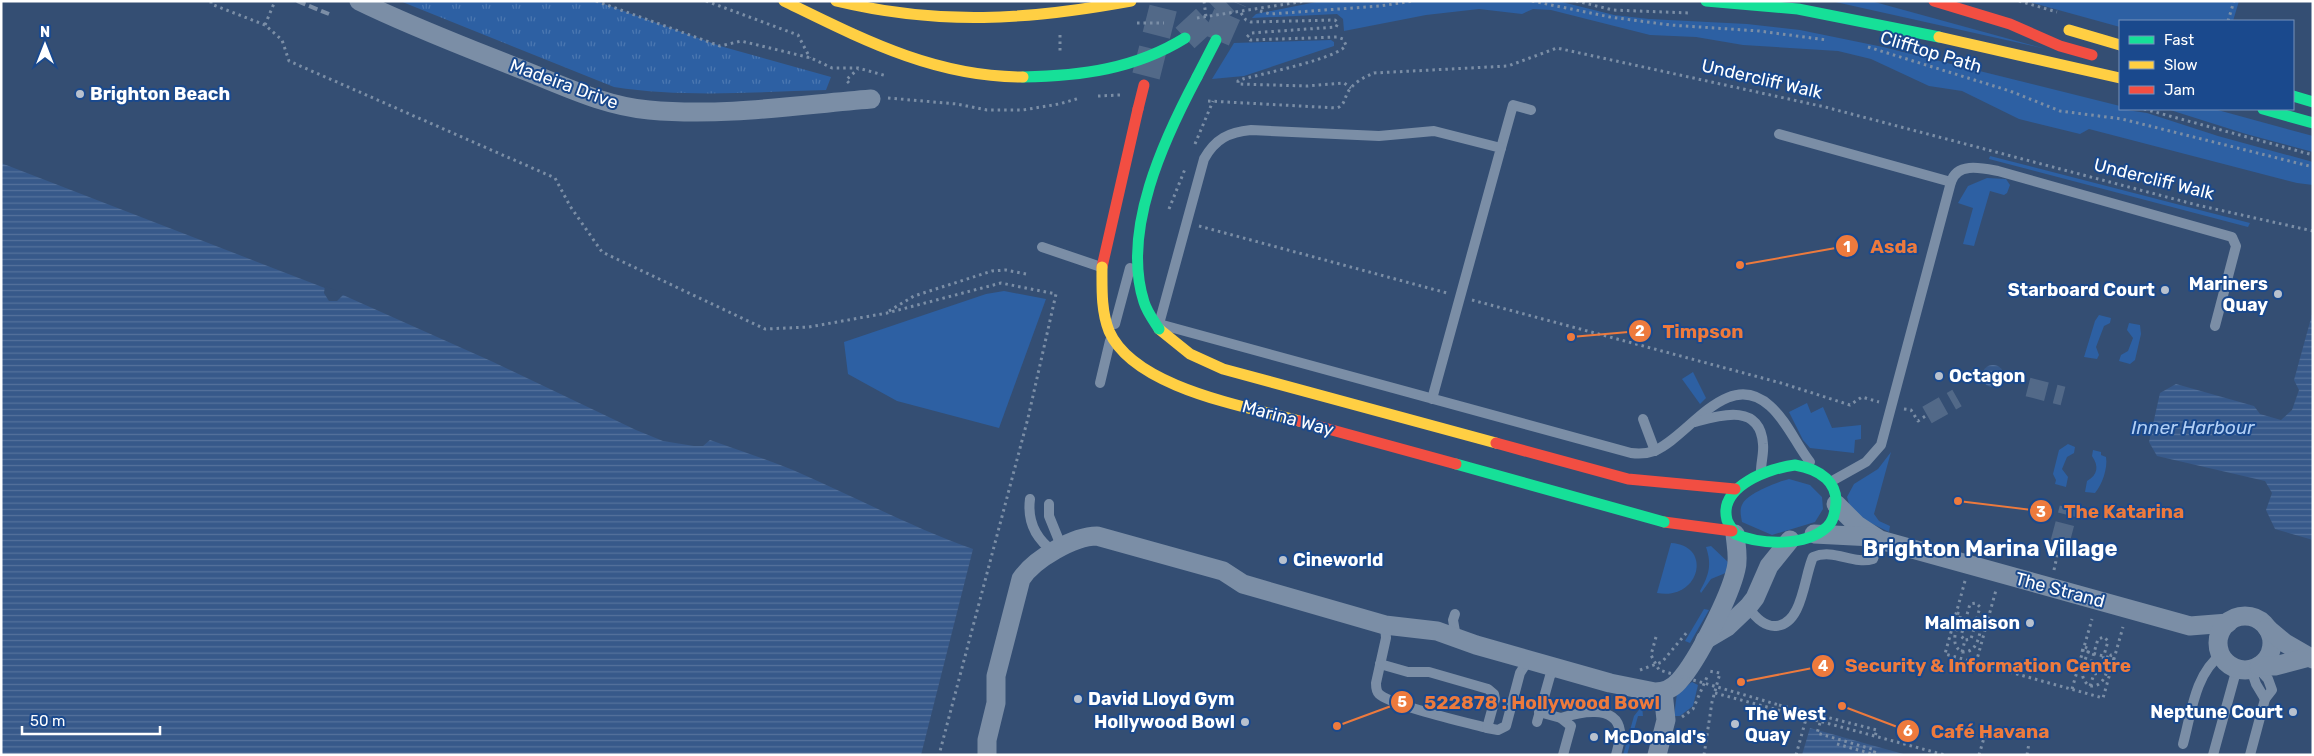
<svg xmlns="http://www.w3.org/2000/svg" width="2314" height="756" viewBox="0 0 2314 756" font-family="Rubik,sans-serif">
  <defs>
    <pattern id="park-tufts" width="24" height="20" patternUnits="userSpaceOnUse" patternTransform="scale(1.25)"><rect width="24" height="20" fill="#2d60a3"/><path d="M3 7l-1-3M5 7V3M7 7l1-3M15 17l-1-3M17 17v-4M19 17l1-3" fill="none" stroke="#4c78b1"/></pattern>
    <pattern id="water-rules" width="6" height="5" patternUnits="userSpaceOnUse" patternTransform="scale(1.25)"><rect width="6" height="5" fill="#37598a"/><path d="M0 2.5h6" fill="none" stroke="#55729c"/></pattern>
  </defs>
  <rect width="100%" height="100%" fill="#344e73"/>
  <g fill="#2d60a3">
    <path d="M1321,1H1558L1614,15L1649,19L1747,24L1800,30L1883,47L2120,106V109L2147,113L2218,136L2313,162V185L2297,183L2089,129L2080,134L2019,119L1962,91L1929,86L1871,59L1838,51L1743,45L1696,37L1650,35L1551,10L1533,9L1522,14L1479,9L1426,15L1344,31L1343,19L1337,14L1252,18L1256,14Z"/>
    <path d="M1831,1H1871L2046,49Z"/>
    <path d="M2026,1H2239L2233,21H2120V27Z"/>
    <path d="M1331,40L1334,42V46L1244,76L1212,79L1234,43Z"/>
    <path d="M2167,109H2214L2313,136V152L2246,134Z"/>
    <path d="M1990,156L2250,223L2248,227L1989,159Z"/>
    <path d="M1987,178L2006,179L2010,185L2007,193L2004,195L1990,191L1974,246L1963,244L1973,208L1958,203L1968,186Z"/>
    <path d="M1004,291L1046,299L999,428L897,401L848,374L844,342L986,294Z"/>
    <path d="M2099,315L2111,318L2110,323L2104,326L2096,347L2099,355L2097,359L2084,357L2095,321Z"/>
    <path d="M2129,323L2140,325L2141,334L2135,360L2130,364L2119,361L2121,355L2128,351L2133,338L2127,330Z"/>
    <path d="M1693,372L1706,398L1700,404L1682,379Z"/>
    <path d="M1807,403L1811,413L1823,407L1832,428L1861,425V439L1855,440L1854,453L1810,448L1803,440L1789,412Z"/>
    <path d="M2068,444L2075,447L2074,453L2067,457L2062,469L2068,477L2066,487L2055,484L2056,480L2053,474L2059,450Z"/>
    <path d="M2093,450L2101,452V455L2106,457C2108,468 2102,485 2095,493L2085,492L2087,481C2098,475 2099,466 2092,456Z"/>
    <path d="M1891,452L1874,514L1879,521L1890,526L1889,532L1852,514L1847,497L1854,484L1878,469Z"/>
    <path d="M1789,479L1810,485L1822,497L1823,509L1815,522L1772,535L1742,522C1741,516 1739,509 1743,503C1749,493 1777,482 1789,479Z"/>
    <path d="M1671,543C1713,545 1700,601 1657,593Z"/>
    <path d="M1711,546L1729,563L1728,572L1711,579L1701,593L1700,591C1709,575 1712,565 1706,547Z"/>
    <path d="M1704,609L1709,610L1690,643L1685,641Z"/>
    <path d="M1692,682L1698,685L1693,706L1680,716H1674L1677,693Z"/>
    <path d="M1642,706L1643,716H1638L1627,755H1623L1634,716Z"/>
  </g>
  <path fill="url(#park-tufts)" d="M400,1H596L720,46L831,77L826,90C756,92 684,98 614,87Z"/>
  <g fill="url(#water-rules)">
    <path d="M1,163L343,295L491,361L636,430L663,441L694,446H703L710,440C738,450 766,459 793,470C853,496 911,527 973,549L921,755H1Z"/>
    <path d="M2313,311V540L2275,529L2266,510L2272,493L2265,481L2157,456L2149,442L2160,393L2176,384L2254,406L2260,414L2281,420L2292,410L2299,390L2294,380Z"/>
    <circle cx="1993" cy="376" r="11"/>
    <path d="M1810,728L1907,755H1802Z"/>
  </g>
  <path fill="#344e73" d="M325,286L343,293V295L337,301H329L324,293Z"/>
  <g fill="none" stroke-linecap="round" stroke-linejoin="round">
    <g stroke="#526988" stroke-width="19" stroke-dasharray="19 9" stroke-linecap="butt">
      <path d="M2028,387L2063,396"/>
      <path d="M1927,415L1957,398"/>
      <path d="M2060,542L2069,508"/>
    </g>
    <g stroke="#526988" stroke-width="28" stroke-dasharray="28 14" stroke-linecap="butt">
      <path d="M1216,40L1233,1"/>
      <path d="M1146,76L1165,1"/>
    </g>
    <path stroke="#526988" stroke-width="28" stroke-dasharray="28 14" stroke-linecap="butt" d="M1185,38L1225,1"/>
    <g stroke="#7b8ea6" stroke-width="3" stroke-dasharray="2.5 4" stroke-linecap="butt">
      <path d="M211,1V4L265,25L282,40L289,61L555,178L570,206L602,252L765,329L809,327L887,313L1001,283L1056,294L1028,418L939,755"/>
      <path d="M596,1L720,46L741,41L811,58L832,68H858L887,76"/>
      <path d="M706,1L798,35L810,58"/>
      <path d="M1204,1L1206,17"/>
      <path d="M1532,1L1610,17L1670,25L1759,31L1827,40"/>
      <path d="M1576,1L1613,10L1689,13"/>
      <path d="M2019,1L2057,12"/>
      <path d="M1260,11L1270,14L1380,6L1413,1"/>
      <path d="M1241,13L1246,20L1251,22L1335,20L1338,23L1336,27L1251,33L1247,37L1250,40L1337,37L1343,39L1346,45C1340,58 1261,74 1243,79L1238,81V84L1307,86L1344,83L1351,88"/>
      <path d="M1197,18L1306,1"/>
      <path d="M2228,21L2234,1"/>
      <path d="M1137,23H1164"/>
      <path d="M265,25L275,1"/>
      <path d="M1060,35V54"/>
      <path d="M1868,47L2010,91L2060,111L2122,119L2313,167"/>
      <path d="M849,83L846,80L858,69"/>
      <path d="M1098,96L1120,95"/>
      <path d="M888,98L957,104L987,110H1023L1059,104L1080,98"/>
      <path d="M1208,101L1337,108C1345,105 1344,99 1348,92C1353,83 1364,77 1374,73L1508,66L1557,48L1825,107L2197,205L2313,231"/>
      <path d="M2144,109L2313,155"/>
      <path d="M1195,144L1213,101"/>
      <path d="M1169,209L1185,169"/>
      <path d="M1199,226L1447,293"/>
      <path d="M1472,300L1781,383L1850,405L1862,397L1879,402"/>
      <path d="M889,311L914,296L992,271L1006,270L1026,274"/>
      <path d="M1904,409L1911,410L1918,421L1927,415"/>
      <path d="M2054,570L2060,542"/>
      <path d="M1965,581L1945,654L2103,698L2123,627"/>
      <path d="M1957,613L1961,614C1958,627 1948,644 1962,652C1979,653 1979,633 1983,620L1987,622"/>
      <path d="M2085,647L2089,649C2085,661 2076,678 2090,686C2107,687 2107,667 2111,655L2115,656"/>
      <path d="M1962,652L1965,640L1971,639L1980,607L1976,603L1970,604L1961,636L1965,640"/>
      <path d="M1976,663L1996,590"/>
      <path d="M1640,670L1662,662L1688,631"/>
      <path d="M2090,686L2094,674L2099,673L2108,641L2104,637L2098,639L2089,670L2094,674"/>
      <path d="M2072,689L2092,619"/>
      <path d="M1715,693L1945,755"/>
      <path d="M1779,705L1877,730L1875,736"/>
      <path d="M1682,717L1693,709L1707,677"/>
      <path d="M1820,723L1817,733L1875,750L1874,754"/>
      <path d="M1837,744L1876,755"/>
      <path d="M1704,755L1712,702L1720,673L1709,671"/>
      <path d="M1796,755L1806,719"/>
      <path d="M1979,755L1986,731"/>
      <path d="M2027,755L2029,743"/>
    </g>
    <g stroke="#7b8ea6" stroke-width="10">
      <path d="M1779,134L1951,182"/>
      <path d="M1501,148L1513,105L1531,110"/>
      <path d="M1042,247L1101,267"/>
      <path d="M1432,399L1501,148L1434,131L1379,136L1251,130C1229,132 1215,139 1204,159L1159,324L1631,453C1639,454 1646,454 1654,451C1689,437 1727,367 1770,406C1787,421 1796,444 1810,462"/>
      <path d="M1643,419L1655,451"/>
      <path d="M1695,422C1721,415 1760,403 1763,444C1764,453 1761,462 1761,471"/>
      <path d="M1832,481L1866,462L1881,445L1951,182C1957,162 1982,168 1998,171L2232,237L2236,246L2215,326"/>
      <path d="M1030,499C1027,522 1036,539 1054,552"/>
      <path d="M1049,504V516L1062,548"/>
      <path d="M1748,607C1755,617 1764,627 1776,626C1803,624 1804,576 1813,557C1834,548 1853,565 1873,559L1880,540"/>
      <path d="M1455,614L1453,620L1456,637"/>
      <path d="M1385,625L1386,638L1376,683C1376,687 1376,691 1379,694C1390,705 1468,723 1487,728L1498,730L1506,726L1520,673L1529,659"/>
      <path d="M1380,664L1408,672H1429L1488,689L1494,694L1495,699L1487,728"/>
      <path d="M2251,669L2256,684L2265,699"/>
      <path d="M1539,712L1561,718L1571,726L1563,755"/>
      <path d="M1561,718C1577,713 1616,703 1620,731C1621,738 1618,747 1616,755"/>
      <path d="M1537,722L1550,676L1556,667"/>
      <path d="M2183,744C2191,715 2195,673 2221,655"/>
      <path d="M2213,755L2237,668"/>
      <path d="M2250,755L2265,699L2272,690L2268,679L2257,667"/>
    </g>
    <g stroke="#7b8ea6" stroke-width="19">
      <path d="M359,1C412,27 468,48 523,70C564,86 604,106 649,110C723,117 797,105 871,99"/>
      <path d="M1836,504L1857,525L1880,540L2190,626L2228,623"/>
      <path d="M1814,534L1873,537"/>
      <circle cx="2245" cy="643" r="27"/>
      <path d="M2267,628L2285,643L2313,659"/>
      <path d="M1705,640L1727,627L1748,607L1755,598L1769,566L1790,540"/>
      <path d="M2259,666H2275L2309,657"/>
      <path d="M987,755V740L996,703V676L1021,579C1034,559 1074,536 1097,536L1223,571L1243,584L1385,625L1437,631L1476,645L1610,683L1655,692C1664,692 1673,688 1679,681C1698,660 1730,596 1736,569C1739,558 1736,545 1735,534"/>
      <path d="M1657,755L1666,720L1663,692"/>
    </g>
    <g stroke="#16e098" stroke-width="11">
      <path d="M1706,1L1798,9L1939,37"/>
      <path d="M1023,77C1081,76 1135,69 1185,38"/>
      <path d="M1197,77L1216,40"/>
      <path d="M2293,96L2313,102"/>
      <path d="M2263,109L2313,123"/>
      <path d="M1795,465C1819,469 1841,482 1835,510C1834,516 1832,523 1827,527C1805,547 1761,545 1735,534C1733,530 1729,525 1727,520C1718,486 1770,468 1795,465Z"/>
    </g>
    <g stroke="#ffcf43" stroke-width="11">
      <path d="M784,1C862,39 934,77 1023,77"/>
      <path d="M836,1C940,26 1027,20 1131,1"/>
      <path d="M2069,30L2120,45"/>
      <path d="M1939,37L2120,78"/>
      <path d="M1159,329L1190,354L1223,369L1496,443"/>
    </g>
    <g stroke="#f24e42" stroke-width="11">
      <path d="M1934,1L2010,24L2060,46L2092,55"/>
      <path d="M1102,267L1138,109"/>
      <path d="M1496,443L1628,479L1735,489"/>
      <path d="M1664,522L1732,531"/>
    </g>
    <path stroke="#7c8ea6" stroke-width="4" stroke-dasharray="9 4" stroke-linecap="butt" d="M297,1L329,14"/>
    <g stroke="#7b8ea6" stroke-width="3" stroke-dasharray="2.5 4" stroke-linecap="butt">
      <path d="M1953,616L1990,626"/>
      <path d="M1656,637L1651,655L1659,670L1779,705"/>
      <path d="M2081,650L2118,660"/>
    </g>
    <g stroke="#7b8ea6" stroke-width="10">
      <path d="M1115,324L1130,268"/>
      <path d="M1100,383L1110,341"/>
    </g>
    <g stroke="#16e098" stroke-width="11">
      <path d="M1159,329C1154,321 1147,312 1144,302C1121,231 1164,139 1197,77"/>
      <path d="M1456,464L1664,522"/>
    </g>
    <path stroke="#ffcf43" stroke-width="11" d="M1102,267C1102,288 1101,311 1109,331C1134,388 1245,406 1299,421"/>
    <g stroke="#f24e42" stroke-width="11">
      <path d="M1138,109L1144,85"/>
      <path d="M1299,421L1456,464"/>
    </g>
  </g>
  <g fill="#b8c1ce" stroke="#1a498d" stroke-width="2">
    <circle cx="80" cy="94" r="5"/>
    <circle cx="2165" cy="290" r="5"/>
    <circle cx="2278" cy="294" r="5"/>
    <circle cx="1939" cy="376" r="5"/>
    <circle cx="1283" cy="560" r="5"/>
    <circle cx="2030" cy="623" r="5"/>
    <circle cx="1078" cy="699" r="5"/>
    <circle cx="2293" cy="712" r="5"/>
    <circle cx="1245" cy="722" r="5"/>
    <circle cx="1735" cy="724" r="5"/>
    <circle cx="1594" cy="737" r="5"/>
  </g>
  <g text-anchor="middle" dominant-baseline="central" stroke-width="4" stroke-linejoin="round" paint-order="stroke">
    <g font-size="18" fill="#fff" stroke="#1a498d">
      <text transform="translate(1931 52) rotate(17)">Clifftop Path</text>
      <text transform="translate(1762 79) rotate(13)">Undercliff Walk</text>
      <text transform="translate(564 84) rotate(20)">Madeira Drive</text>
      <text transform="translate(2154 179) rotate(14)">Undercliff Walk</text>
      <text transform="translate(1288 418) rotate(15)">Marina Way</text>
      <text transform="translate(2060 590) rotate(15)">The Strand</text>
    </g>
    <g font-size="18" font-weight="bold" fill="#fff" stroke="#1a498d" text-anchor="start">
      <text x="90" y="94">Brighton Beach</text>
      <text x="2268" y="284" text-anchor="end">Mariners<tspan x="2268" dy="21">Quay</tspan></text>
      <text x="2155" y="290" text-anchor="end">Starboard Court</text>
      <text x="1949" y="376">Octagon</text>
      <text x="1293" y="560">Cineworld</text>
      <text x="2020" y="623" text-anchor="end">Malmaison</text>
      <text x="1088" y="699">David Lloyd Gym</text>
      <text x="2283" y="712" text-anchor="end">Neptune Court</text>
      <text x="1745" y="714">The West<tspan x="1745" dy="21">Quay</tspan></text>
      <text x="1235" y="722" text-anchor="end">Hollywood Bowl</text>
      <text x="1604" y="737">McDonald's</text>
    </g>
    <g font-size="19" font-style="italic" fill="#b1cff5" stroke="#1a498d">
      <text x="2193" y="427">Inner Harbour</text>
    </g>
    <g font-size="22" font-weight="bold" fill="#fff" stroke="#1a498d">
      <text x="1990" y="548">Brighton Marina Village</text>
    </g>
  </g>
  <path fill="none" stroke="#ed7a3d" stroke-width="2" d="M1740 265L1847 246M1571 337L1640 331M1958 501L2041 511M1741 682L1823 666M1337 726L1402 702M1842 706L1908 731"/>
  <g fill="#ed7a3d" stroke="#1a498d" stroke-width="2">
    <circle cx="1740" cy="265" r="5"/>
    <circle cx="1571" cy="337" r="5"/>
    <circle cx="1958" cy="501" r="5"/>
    <circle cx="1741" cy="682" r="5"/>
    <circle cx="1337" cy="726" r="5"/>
    <circle cx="1842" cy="706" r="5"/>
    <circle cx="1847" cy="246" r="12"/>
    <circle cx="1640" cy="331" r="12"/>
    <circle cx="2041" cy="511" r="12"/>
    <circle cx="1823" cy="666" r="12"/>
    <circle cx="1402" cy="702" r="12"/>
    <circle cx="1908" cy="731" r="12"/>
  </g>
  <g font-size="15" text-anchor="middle" font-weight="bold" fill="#fff">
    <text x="1847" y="252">1</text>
    <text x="1640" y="336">2</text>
    <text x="2041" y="517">3</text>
    <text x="1823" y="671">4</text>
    <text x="1402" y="707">5</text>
    <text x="1908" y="736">6</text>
  </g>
  <g font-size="19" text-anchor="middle" font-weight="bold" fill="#ed7a3d" stroke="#1a498d" stroke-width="4" stroke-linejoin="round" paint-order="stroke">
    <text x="1894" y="253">Asda</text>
    <text x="1703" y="338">Timpson</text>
    <text x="2124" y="518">The Katarina</text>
    <text x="1988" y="672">Security &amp; Information Centre</text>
    <text x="1542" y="709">522878 : Hollywood Bowl</text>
    <text x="1990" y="738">Café Havana</text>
  </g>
  <rect width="2314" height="756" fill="none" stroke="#ffffff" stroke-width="5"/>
  <rect x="2119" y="20" width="175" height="90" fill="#1a498d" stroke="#7692bb"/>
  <rect x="2129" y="36" width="25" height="8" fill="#16e098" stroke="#7692bb"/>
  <text x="2164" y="45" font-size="15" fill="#ffffff">Fast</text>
  <rect x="2129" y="61" width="25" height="8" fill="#ffcf43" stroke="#7692bb"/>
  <text x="2164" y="70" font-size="15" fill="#ffffff">Slow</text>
  <rect x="2129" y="86" width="25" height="8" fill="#f24e42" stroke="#7692bb"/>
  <text x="2164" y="95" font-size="15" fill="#ffffff">Jam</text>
  <g transform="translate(45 45)" stroke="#1a498d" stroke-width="4" paint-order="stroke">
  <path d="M0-4L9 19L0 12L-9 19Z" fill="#ffffff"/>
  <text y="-8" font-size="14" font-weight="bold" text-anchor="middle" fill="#ffffff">N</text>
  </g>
  <path d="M22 726v8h138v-8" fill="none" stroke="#ffffff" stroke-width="2.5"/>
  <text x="30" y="726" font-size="15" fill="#ffffff" stroke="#1a498d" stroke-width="4" paint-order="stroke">50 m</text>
</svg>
